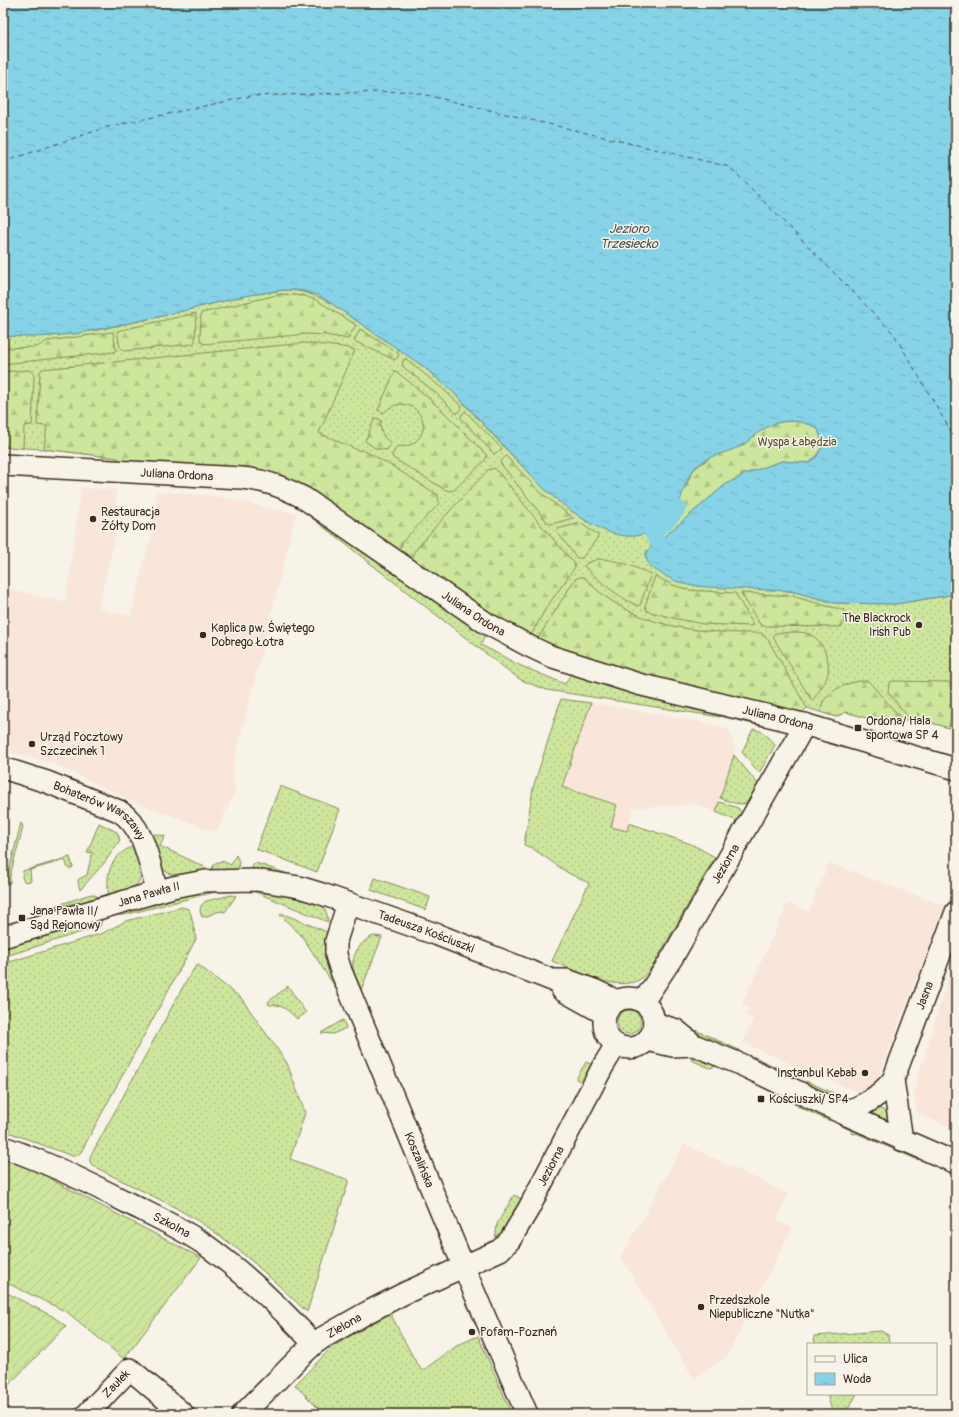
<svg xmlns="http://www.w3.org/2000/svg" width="959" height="1417" viewBox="0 0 959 1417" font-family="Pangolin,sans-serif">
  <defs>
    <pattern id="grass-dots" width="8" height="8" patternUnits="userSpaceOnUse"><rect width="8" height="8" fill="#cde69c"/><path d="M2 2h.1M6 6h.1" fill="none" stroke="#b1c586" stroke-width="1.8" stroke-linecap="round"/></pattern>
    <pattern id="forest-firs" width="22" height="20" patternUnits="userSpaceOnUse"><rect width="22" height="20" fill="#cde69c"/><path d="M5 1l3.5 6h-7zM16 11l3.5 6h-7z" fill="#b1c586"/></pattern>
    <pattern id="garden-furrows" width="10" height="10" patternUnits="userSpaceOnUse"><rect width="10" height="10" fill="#cde69c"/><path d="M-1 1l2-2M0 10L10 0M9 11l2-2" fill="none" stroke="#b1c586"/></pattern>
    <pattern id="water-ripples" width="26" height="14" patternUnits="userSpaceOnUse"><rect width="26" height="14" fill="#86d2e6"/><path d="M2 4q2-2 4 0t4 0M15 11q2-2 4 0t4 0" fill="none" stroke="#75b4c5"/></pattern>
  </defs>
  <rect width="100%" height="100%" fill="#f7f3e8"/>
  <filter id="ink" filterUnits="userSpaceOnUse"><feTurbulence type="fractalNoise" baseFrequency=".025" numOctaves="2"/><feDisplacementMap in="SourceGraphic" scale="8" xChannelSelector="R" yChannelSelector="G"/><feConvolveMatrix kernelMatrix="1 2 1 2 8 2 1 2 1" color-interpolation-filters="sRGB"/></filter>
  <g filter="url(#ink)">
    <g fill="#f9e5da">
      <path d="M81,488L116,490L114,542L98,608L131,616L149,541H151L156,492L210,495L296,514L232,771L235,792L216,832L134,802L55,764L3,750V588L66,602Z"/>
      <path d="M591,703L693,720L729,729L735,750L716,812L696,804L633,808L627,831L610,827L617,805L562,787Z"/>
      <path d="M829,863L945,906L875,1084L859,1093L743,1043L753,1018L746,1015L749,1007L742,1004L788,903L810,912L815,895Z"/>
      <path d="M956,951V1130L917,1113L914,1091Z"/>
      <path d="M684,1144L788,1194L777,1220L792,1228L727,1356L694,1379L621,1257Z"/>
    </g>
    <g fill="url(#grass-dots)" stroke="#84885d">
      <path d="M283,290C302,290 316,295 332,304L401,351L424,367L453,392L536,481L570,509L586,521L607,531L639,535L651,532L658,542L651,547L776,589L806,594L835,603L896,604L956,594V730L912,717L894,726L846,712L836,717L807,708L801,714L530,637L410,561V557L399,549L395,551L311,493L121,464L118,458L44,449L3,447V336H52L97,330L154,318L244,296Z"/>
      <path d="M305,509L486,632L481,645L519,665L565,684L572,672L721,713L720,717L547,690L521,680L498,663L303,511Z"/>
      <path d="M561,699L591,703L562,787L617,805L611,827L627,831L629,823L691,844L715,857L654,964C649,970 645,976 639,980C615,992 575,971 552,961L589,883L568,873L532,848L524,845L533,788Z"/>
      <path d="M753,729L763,732L775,745L759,773L742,752Z"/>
      <path d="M734,755L758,784L748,803C738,806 729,801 720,798Z"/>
      <path d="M280,786L340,809L317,872L256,849Z"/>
      <path d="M719,802L738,808L742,813L737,821L716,812Z"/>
      <path d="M21,823L23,827L10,876V883L3,886V873L8,874Z"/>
      <path d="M99,823L117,832L120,840L105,862L80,890L78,882L79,879L87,875L92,852L87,853Z"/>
      <path d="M154,834L165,836L160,846L211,870L215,863L222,861L231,865L236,855C239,860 240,864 237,870L180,876C156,874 157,857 152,836Z"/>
      <path d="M135,845C140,860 148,880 130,890C124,893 115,895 109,897C105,871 111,856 135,845Z"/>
      <path d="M70,857L73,867L72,868H68L65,860L30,870L31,881L25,882C21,879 22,875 23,871Z"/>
      <path d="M256,863L294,876L254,871L252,868L253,864Z"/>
      <path d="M375,878L430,897L426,910L371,890Z"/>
      <path d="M253,888L270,890L320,903C325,909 328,914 328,922L253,891Z"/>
      <path d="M227,889L124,915H117L114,912L195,890Z"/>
      <path d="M91,894L97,896L99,899L49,908Z"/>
      <path d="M232,895L236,896L225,912C217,909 210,917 202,917C199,910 199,906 206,901Z"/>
      <path d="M182,907L188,909L191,914L196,939L81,1152L76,1156H72L3,1130V964L103,933L126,921Z"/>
      <path d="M281,913L327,932V943L346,1004L302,936L280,915Z"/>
      <path d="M101,916L102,920L100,926L3,957V946Z"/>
      <path d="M374,936L382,937L361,990C359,983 355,976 353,969C351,955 361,940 374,936Z"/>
      <path d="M197,964L241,998L287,1063L305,1113L290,1159L349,1180L307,1312C280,1287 253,1260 223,1238C184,1208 136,1189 93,1166L90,1162V1157L185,983Z"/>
      <path d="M288,986L306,1013L297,1019C289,1011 281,1003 269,1005L268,1002Z"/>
      <circle cx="629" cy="1022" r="12"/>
      <path d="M343,1020L346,1028L333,1034L321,1033Z"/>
      <path d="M691,1028L739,1050L737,1053L689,1030Z"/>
      <path d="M693,1055L716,1066L710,1068L691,1060Z"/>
      <path d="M753,1056L796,1077L792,1079L752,1060Z"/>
      <path d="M586,1062L595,1066L586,1084L576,1079Z"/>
      <path d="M806,1081L842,1097L863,1099C838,1105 829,1096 807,1086Z"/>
      <path d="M797,1106H803L828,1118L829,1121Z"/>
      <path d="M874,1106L893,1115L892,1124L872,1114L870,1111Z"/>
      <path d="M843,1124L919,1158L918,1160L856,1133L855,1134L851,1133L852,1131L842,1126Z"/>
      <path d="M514,1195L522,1199L505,1232L495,1242L497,1224Z"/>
      <path d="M390,1313L413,1357L422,1371L458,1345L478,1336L512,1414H324L295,1385L332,1347Z"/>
      <path d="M881,1331L888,1335L889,1342L888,1344H815L814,1336Z"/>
      <path d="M827,1394H857L845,1414H833Z"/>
    </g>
    <g fill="url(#forest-firs)" stroke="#84885d">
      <path d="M281,294L305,296L318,301L356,325L348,339L326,335L307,334L203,344L200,340L201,313Z"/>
      <path d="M196,313L195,342L193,344L124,351L120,348L117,331Z"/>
      <path d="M360,329L398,353L399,355L395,360L354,341Z"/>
      <path d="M113,332L116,350L114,352L3,364V348L37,347L47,341Z"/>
      <path d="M305,343L343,347L355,350L319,433L360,451L361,449L392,466L438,495L439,504L404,540L399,549L395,551L311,493L121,464L118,458L44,449L47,426L37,425L40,372L42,369Z"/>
      <path d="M404,359H406L444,390L462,407L457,414L436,393L402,366Z"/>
      <path d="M30,370L34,375L32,425L24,426L23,448L3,447V372Z"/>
      <path d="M395,371C429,396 458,425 487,456L485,460L454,490L449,491L444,489L393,458L392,455L397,446C404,447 410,446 415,442C439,422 406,388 384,413L378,410Z"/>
      <path d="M465,411L502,449L494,454L461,418V416Z"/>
      <path d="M375,418L381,420C379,430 383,438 391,443L387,450L375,448L365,441Z"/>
      <path d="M796,421L808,423L818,429L823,445L817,456L809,463L782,461L745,474L726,484L658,542L651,532L659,528L686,486L693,470L712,456L742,446L764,428L778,422Z"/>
      <path d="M506,456L539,491L573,518L552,524L548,523L501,464L500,462Z"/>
      <path d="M495,468L540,524L574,563L575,567L546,608L530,637L505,623L410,561V557L435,527L488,470Z"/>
      <path d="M580,523L598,535V537L582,558H577L557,532L558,529Z"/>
      <path d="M598,559C616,559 634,567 651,574L640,605L638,606C616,596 602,583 584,566L587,563Z"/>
      <path d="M655,576L673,585L689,590L735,593L753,624L751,626L703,624L673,618L647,611L645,606Z"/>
      <path d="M580,577H584C590,583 595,589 602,594C649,630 704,633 761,633L767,638L807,708L801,714C712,693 621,675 537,640L575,579Z"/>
      <path d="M741,593L792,596L823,605L844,610V624L841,627L761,626Z"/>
      <path d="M775,633C785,633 797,631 806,633C823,637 832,662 827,677C824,685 817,694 812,701L773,637Z"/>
      <path d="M860,681H868L872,685L903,721L894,726L846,712L836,717L821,712C820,694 845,683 860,681Z"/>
      <path d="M892,681L949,682L953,685L955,691L949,728L912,717L909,718L888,692L889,684Z"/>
    </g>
    <g fill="url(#garden-furrows)" stroke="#84885d">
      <path d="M3,1159H4L51,1177L52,1180L201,1258L124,1359L67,1312L3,1281Z"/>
      <path d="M3,1291L52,1316L66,1326L3,1391Z"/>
    </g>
    <path fill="url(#water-ripples)" stroke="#688f96" d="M3,3H956V594L896,604L835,603L791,591L706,587L688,585L673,580L650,567L645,556L647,551L726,484L745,474L782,461L809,463L817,456L823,445L818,429C801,419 781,418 764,429C756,433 750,441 742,445C726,455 708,453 694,469C683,481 682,506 671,518C665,525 657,530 648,533C641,535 635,537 627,536C597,535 557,501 536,481L465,404L453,392L424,367L332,304L318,295L297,290H283L244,296L154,318L74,334L35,337L3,336Z"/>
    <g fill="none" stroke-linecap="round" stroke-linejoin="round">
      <path stroke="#86d2e6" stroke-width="16" d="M658,542L651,532C663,526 671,519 678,508"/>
      <path stroke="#4e5450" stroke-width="1" stroke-dasharray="5 4" stroke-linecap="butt" d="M3,162L107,127L251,96L409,91L730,167L894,334L956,440"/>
      <g stroke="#3b2a1e" stroke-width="24">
        <g id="minor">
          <path id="s1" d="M3,465L241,478C265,480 283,487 304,498L486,623L529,646L550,656L638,684L807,725L956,769"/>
          <path id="s2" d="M3,768L47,782L119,811C145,827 149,863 157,891"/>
          <path id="s3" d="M348,903L336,941V955L341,971L475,1294L527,1414"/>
          <path id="s4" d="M3,937L173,887L205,881L256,880L299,887L322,894L438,935L552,980H567L594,990L617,1001"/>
          <path d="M562,990L605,1014"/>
          <circle cx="629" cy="1023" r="25"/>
          <path id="s5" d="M643,1002L672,958L805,724"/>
          <path d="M654,1023L676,1030L694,1045L740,1064L842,1113L956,1163"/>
          <path d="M647,1040L673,1046L694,1045"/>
          <path d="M893,1080L902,1140"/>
          <path id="s6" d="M842,1113C863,1107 879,1097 893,1080L956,912"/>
          <path id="s7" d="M3,1147C47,1162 88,1182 130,1204C156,1217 183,1229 207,1246C244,1273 283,1310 314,1344"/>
          <path id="s8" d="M87,1414L130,1369L183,1414"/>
          <path id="s9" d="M243,1414L301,1356L314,1344L324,1337L368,1312L403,1294L500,1250L510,1240L529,1208L603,1066L616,1045"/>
        </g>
      </g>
      <use href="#minor" stroke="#f7f3e8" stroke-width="21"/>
    </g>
  </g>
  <g fill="#3b2a1e" stroke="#f7f3e8" stroke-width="1.5">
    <circle cx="93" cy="519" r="4"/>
    <circle cx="919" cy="625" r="4"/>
    <circle cx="203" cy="635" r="4"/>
    <rect x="854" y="724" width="8" height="8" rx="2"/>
    <circle cx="32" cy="744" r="4"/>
    <rect x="18" y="914" width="8" height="8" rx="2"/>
    <circle cx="865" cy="1073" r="4"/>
    <rect x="757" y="1095" width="8" height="8" rx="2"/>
    <circle cx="701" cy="1307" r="4"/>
    <circle cx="472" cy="1332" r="4"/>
  </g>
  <g text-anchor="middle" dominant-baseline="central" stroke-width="3" stroke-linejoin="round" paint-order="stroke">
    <g font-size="12" fill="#585037" stroke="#f7f3e8">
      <text x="797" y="442">Wyspa Łabędzia</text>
    </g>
    <g font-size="12" fill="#3b2a1e" stroke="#f7f3e8">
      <text stroke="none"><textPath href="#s1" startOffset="174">Juliana Ordona</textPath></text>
      <text stroke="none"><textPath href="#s1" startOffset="510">Juliana Ordona</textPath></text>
      <text stroke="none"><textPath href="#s1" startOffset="834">Juliana Ordona</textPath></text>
      <text stroke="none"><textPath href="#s2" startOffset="107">Bohaterów Warszawy</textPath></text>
      <text stroke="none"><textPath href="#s5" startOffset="161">Jeziorna</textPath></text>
      <text stroke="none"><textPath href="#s4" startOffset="152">Jana Pawła II</textPath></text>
      <text stroke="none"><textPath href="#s4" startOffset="439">Tadeusza Kościuszki</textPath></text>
      <text stroke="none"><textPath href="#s6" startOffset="152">Jasna</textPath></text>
      <text stroke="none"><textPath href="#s3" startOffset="275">Koszalińska</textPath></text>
      <text stroke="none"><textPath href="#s9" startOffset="407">Jeziorna</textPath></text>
      <text stroke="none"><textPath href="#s7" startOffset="186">Szkolna</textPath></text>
      <text stroke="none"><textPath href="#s9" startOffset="135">Zielona</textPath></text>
      <text stroke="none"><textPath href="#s8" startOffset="42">Zaułek</textPath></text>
    </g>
    <g font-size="12" fill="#3b2a1e" stroke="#f7f3e8" text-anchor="start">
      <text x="101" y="512">Restauracja<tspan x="101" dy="14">Żółty Dom</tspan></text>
      <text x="911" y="618" text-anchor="end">The Blackrock<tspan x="911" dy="14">Irish Pub</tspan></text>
      <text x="211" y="628">Kaplica pw. Świętego<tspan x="211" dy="14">Dobrego Łotra</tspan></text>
      <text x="866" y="721">Ordona/ Hala<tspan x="866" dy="14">sportowa SP 4</tspan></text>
      <text x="40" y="737">Urząd Pocztowy<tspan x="40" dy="14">Szczecinek 1</tspan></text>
      <text x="30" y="911">Jana Pawła II/<tspan x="30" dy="14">Sąd Rejonowy</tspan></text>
      <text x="857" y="1073" text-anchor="end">Instanbul Kebab</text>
      <text x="769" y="1099">Kościuszki/ SP4</text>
      <text x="709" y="1300">Przedszkole<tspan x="709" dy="14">Niepubliczne "Nutka"</tspan></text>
      <text x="480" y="1332">Pofam-Poznań</text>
    </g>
    <g font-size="13" font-style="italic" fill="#4e5450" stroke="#f7f3e8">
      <text x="629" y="229">Jezioro<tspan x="629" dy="15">Trzesiecko</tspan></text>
    </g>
  </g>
  <rect width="959" height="1417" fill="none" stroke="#f7f3e8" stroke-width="16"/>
  <rect x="8" y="8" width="943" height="1401" fill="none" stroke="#3b2a1e" stroke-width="1.5" filter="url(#ink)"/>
  <rect x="807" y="1343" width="130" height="52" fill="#f7f3e8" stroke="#aca397"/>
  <rect x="815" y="1356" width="20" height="6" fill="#f7f3e8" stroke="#aca397"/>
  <text x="843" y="1363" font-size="12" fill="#3b2a1e">Ulica</text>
  <rect x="815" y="1373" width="20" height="12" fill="url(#water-ripples)" stroke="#aca397"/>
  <text x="843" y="1383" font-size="12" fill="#3b2a1e">Woda</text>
</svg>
